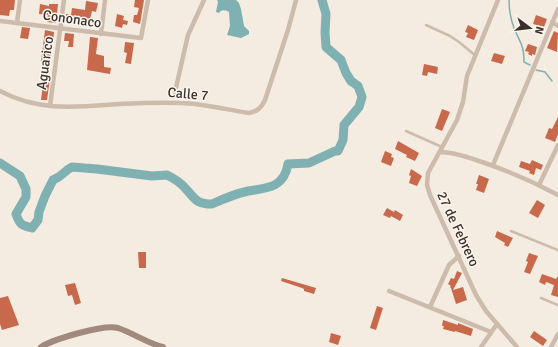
<svg xmlns="http://www.w3.org/2000/svg" width="558" height="347" viewBox="0 0 558 347" font-family="Signika,sans-serif">
  <rect width="100%" height="100%" fill="#f4ebe1"/>
  <path fill="#7fb0b2" d="M217,0H236L239,3L241,9L244,26L249,31V34L241,38L227,35L230,26L229,12C226,10 221,9 219,13L216,12L218,2Z"/>
  <g fill="none" stroke-linecap="round" stroke-linejoin="round">
    <g stroke="#7fb0b2" stroke-width="1.5">
      <path d="M509,0C509,9 511,20 514,28C520,43 524,44 524,62L530,65"/>
      <path d="M536,70L545,72L552,81"/>
    </g>
    <path stroke="#7fb0b2" stroke-width="9" d="M0,163L20,176L26,189V197L16,214C20,225 21,225 32,228L38,220L39,212L45,196L53,180C63,176 64,171 72,167L97,169L152,176L167,175C173,178 181,183 185,188C195,198 195,204 212,204C223,199 235,194 248,191C267,188 284,188 288,164L309,163L335,151H338L343,140L344,125L359,107L362,97L358,86L351,81L346,73L341,60L326,47L325,32L326,14L322,0"/>
  </g>
  <g fill="#c8694b">
    <path d="M0,0H15L14,10H10L9,16L0,15Z"/>
    <path d="M135,0H144L140,24L133,22L134,15H137L139,8L134,7Z"/>
    <path d="M86,1L98,3L96,12L92,11L89,23L80,21L79,24L65,21L66,14L71,15L72,8L85,10Z"/>
    <path d="M40,4L49,6V4H58L56,23L47,22L48,15L39,14Z"/>
    <path d="M117,14L124,16L123,20L128,21L127,25L123,24L122,28L115,26Z"/>
    <path d="M536,15L547,19L544,27L533,24Z"/>
    <path d="M468,25L478,30L474,40L466,37L468,33L465,32Z"/>
    <path d="M22,27L30,28L28,39L20,38Z"/>
    <path d="M45,30L54,32L53,42H49L48,52H51L49,63L41,62Z"/>
    <path d="M554,31L558,33L557,52L547,48Z"/>
    <path d="M65,33L74,34L73,47H68L69,41H64Z"/>
    <path d="M90,37L98,38L96,54L104,56V67L111,68L110,74L87,70Z"/>
    <path d="M125,42L134,43L131,64L125,63L127,53L124,52Z"/>
    <path d="M528,44L537,47L535,55L532,54V56L528,54L529,52L525,51Z"/>
    <path d="M494,53L505,56L502,64L491,61Z"/>
    <path d="M424,64L438,67L437,74L428,72L427,76L422,75Z"/>
    <path d="M47,78H50L47,100H41L43,85H40L41,80L47,81Z"/>
    <path d="M442,109L450,112L442,131L435,128Z"/>
    <path d="M558,117V134L555,142L545,138L549,128L552,129Z"/>
    <path d="M398,141L419,153L415,161L406,157L407,155L395,149Z"/>
    <path d="M385,151L392,154L391,157L394,158L391,166L381,162Z"/>
    <path d="M532,160L543,165L541,170L536,168L534,175L529,173L530,171L519,167L521,161L530,164Z"/>
    <path d="M411,169L422,176L417,186L409,183L411,176L409,175Z"/>
    <path d="M479,175L489,179L484,193L476,190L478,184H476Z"/>
    <path d="M537,200L545,205L538,218L529,213Z"/>
    <path d="M387,208L394,212L395,210L403,215L400,221L391,216L390,218L383,215Z"/>
    <path d="M497,231L513,238L508,247L504,245L505,243L495,237Z"/>
    <path d="M138,252H146V268H139Z"/>
    <path d="M529,253L538,256L530,274L524,272L528,262L526,261Z"/>
    <path d="M457,271L462,273L453,290L463,287L467,300L456,304L451,288L450,287L451,286L448,284L451,278L454,279Z"/>
    <path d="M542,274L556,279L558,276V297L551,295L554,285L546,282L545,285L539,282Z"/>
    <path d="M282,278L316,288L314,294L304,291V289L302,288L281,281Z"/>
    <path d="M75,283L81,303L75,305L72,295L68,296L65,285Z"/>
    <path d="M8,296L19,325L2,330L0,324V298Z"/>
    <path d="M377,306L383,308L376,330L370,328Z"/>
    <path d="M443,320L458,325V323L473,329L471,336L455,331V332L443,329L444,326H442Z"/>
    <path d="M534,331L547,340L543,346L530,337Z"/>
    <path d="M331,333L341,336L338,345L329,342Z"/>
  </g>
  <g fill="none" stroke-linecap="round" stroke-linejoin="round">
    <g stroke="#cdbbac" stroke-width="2.5">
      <path d="M426,25L450,36L459,42L476,56"/>
      <path d="M406,131L442,147"/>
      <path d="M511,231L558,250"/>
      <path d="M541,298L558,305"/>
    </g>
    <g stroke="#cdbbac" stroke-width="4.5">
      <path d="M498,0L467,76L463,102L457,120L428,173L427,185L430,195L476,295L486,311L517,347"/>
      <path d="M0,21L141,38L148,0"/>
      <path d="M552,22L558,26"/>
      <path d="M17,23L20,0"/>
      <path d="M101,34L105,0"/>
      <path d="M0,91C39,112 77,107 119,104C139,103 160,102 180,103C201,103 228,110 249,113C258,111 261,108 265,100L288,30L296,0"/>
      <path d="M175,92L188,35L204,0"/>
      <path d="M50,106L64,0"/>
      <path d="M440,152C453,152 464,156 476,160C504,169 532,181 558,195"/>
      <path d="M493,165L558,9"/>
      <path d="M539,185L558,145"/>
      <path d="M389,291L491,332"/>
      <path d="M430,307L449,265L459,256"/>
      <path d="M481,347L497,324"/>
      <path d="M551,347L558,334"/>
    </g>
    <path stroke="#a18a7d" stroke-width="6" d="M41,347C54,339 104,324 118,328C133,333 147,343 163,347"/>
  </g>
  <g text-anchor="middle" dominant-baseline="central" stroke-width="3" stroke-linejoin="round" paint-order="stroke">
    <g font-size="14" fill="#3b302b" stroke="#fbf5ee">
      <text transform="translate(72 19) rotate(8)">Cononaco</text>
      <text transform="translate(45 63) rotate(-82)">Aguarico</text>
      <text transform="translate(188 94) rotate(5)">Calle 7</text>
      <text transform="translate(458 229) rotate(65)">27 de Febrero</text>
    </g>
  </g>
  <g transform="translate(530 28) rotate(105)" stroke="#fbf5ee" stroke-width="3" paint-order="stroke">
  <path d="M0-3L7 15L0 10L-7 15Z" fill="#3b302b"/>
  <text y="-6" font-size="11" font-weight="bold" text-anchor="middle" fill="#3b302b">N</text>
  </g>
</svg>
